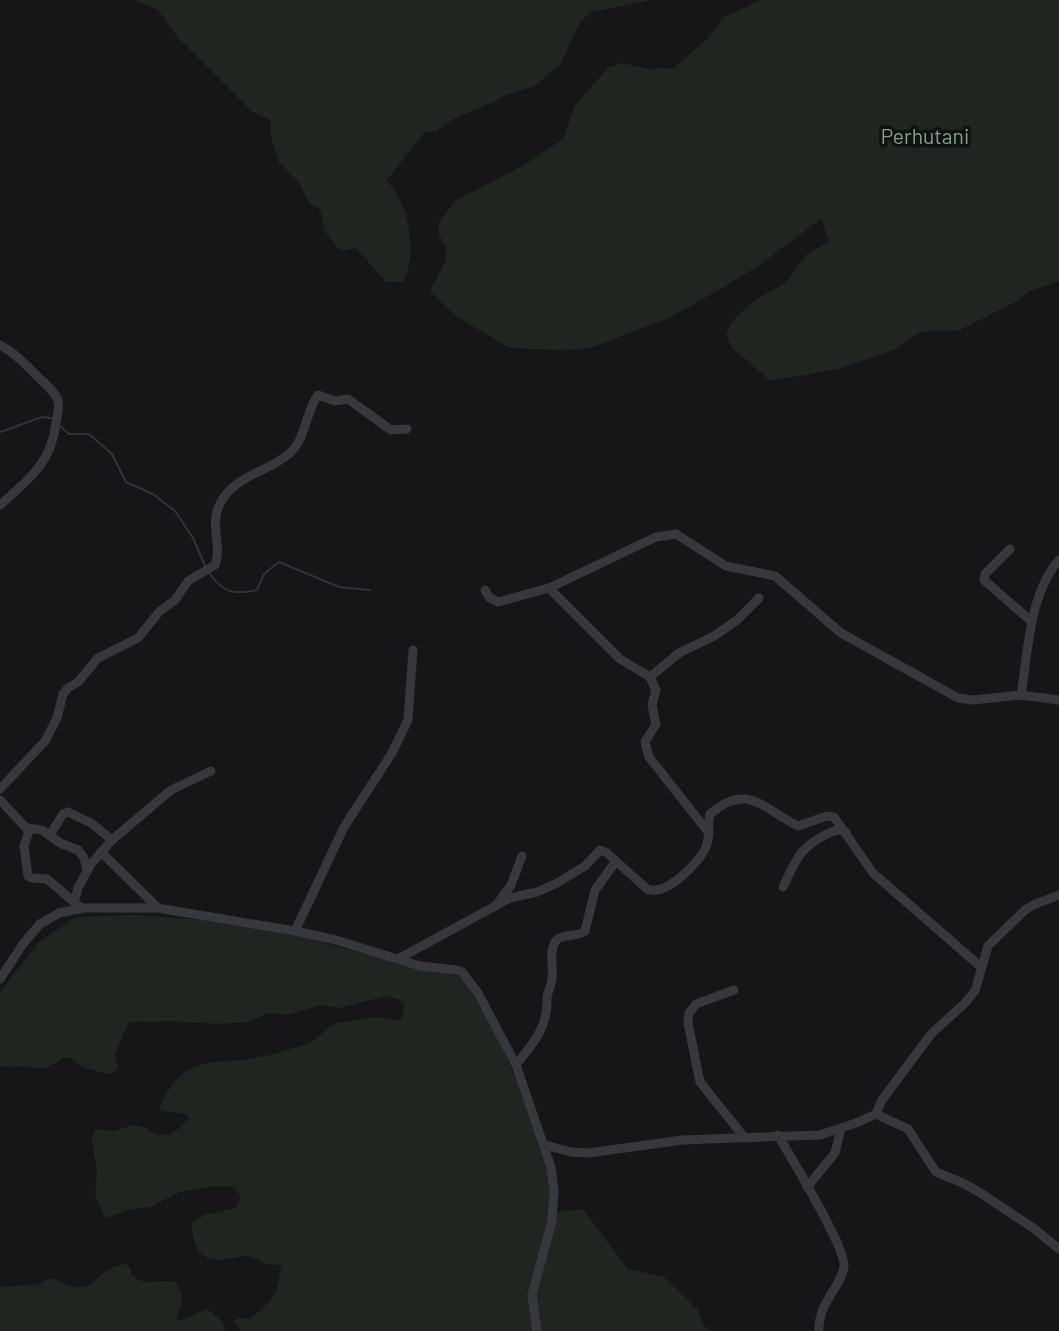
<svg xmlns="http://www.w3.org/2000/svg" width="1059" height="1331" viewBox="0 0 1059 1331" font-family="Barlow,sans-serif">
  <rect width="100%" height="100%" fill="#161618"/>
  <g fill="#1e261f">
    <path d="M134,0H652L591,12L580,22L560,65L533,87L506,95L494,102L453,119L437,131L424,133L387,180C392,188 399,196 402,204C411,227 415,261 403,282H386L356,248L340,251L324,230L321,210L310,204L298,181L279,163L271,137L270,120L251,111L178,38L158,10Z"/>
    <path d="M761,0H1059V281L1029,291L1019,300L958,331H931L917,334L895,349L842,368L770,381L731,347L726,334L732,322L740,313L761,296L784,284L807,254L829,241L821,219L757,267L729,284L671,317L593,347L573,350L509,348L456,316L430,291L446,260V247L439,235V222L456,200L523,166L563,139L575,105L609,67L622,63L647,69L674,68L707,39L724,17Z"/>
    <path d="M135,915L203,920L287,933L411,966L463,977L500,1041L529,1111L550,1178L549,1213L583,1209L628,1269L664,1277L698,1310L704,1326L710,1331H241L234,1322L238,1318L250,1319C260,1311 273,1300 277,1288C279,1280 279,1273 283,1265L266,1264L248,1255C213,1263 193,1265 192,1222L204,1215L235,1208L241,1197L234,1187L214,1186L180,1192L150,1207L131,1209L105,1218L95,1194L97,1171L91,1138L95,1129L114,1131L133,1125L146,1128L156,1135H170L189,1120L187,1114L160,1111C160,1103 164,1098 168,1091C189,1058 214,1063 248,1059C267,1057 288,1050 306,1044C319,1041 325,1027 337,1023L376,1017L400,1021L403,1015L404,1003L398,999L385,996L340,1008L320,1005L288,1015L268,1013L249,1022L217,1024L170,1021L129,1022L115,1054L118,1066L115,1072L108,1074L82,1067L71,1058H64L45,1068L0,1066V992L39,942L76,917Z"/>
    <path d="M127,1264L131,1269V1275C148,1288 156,1279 175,1282C186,1299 182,1301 176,1319L182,1320L207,1309L223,1322L225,1331H0V1287L36,1285L52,1278C101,1304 88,1268 127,1264Z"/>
  </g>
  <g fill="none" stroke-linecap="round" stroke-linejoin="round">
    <g stroke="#2c353c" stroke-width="2">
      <path d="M59,425L69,434H89L112,454L126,482L153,494L175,511L193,538L206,568"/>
      <path d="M0,432L42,417L52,418"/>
      <path d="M209,573C224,593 233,595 257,590L264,574L279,562L339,587L370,590"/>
    </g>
    <g stroke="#37383d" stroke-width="9">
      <path d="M0,345C15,353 25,364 37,376C44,383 55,391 58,401C60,408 57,416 56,423C51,464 29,479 0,505"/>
      <path d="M1010,549L985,574L984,580L1031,621"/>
      <path d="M549,588L620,659L650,677L656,690L652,705L656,724L645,742L649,757L709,833"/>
      <path d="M485,590L490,598L498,602L549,588L656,537L676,534L726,566L775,576L841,633L958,698L973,700L1021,695C1028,653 1029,594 1059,560"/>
      <path d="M650,677L679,653L714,636L737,620L759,598"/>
      <path d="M1021,695L1059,700"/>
      <path d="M0,789L45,741L57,718L63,694L68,688L78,682L98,658L138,638L159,612L175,600L188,581L215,565C223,546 208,524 221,502C235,475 269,472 290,453C306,438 306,411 318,395L335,401L348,399L391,430L407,429"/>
      <path d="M0,800L29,831L24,846L28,876L32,878L47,879L74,902"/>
      <path d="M27,828L42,830L60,843L78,850L84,858L87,870"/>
      <path d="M50,835L63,814L68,812L91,823L112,840"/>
      <path d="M101,852L158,908"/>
      <path d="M783,887C796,861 798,849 825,835C833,831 838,828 846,832"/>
      <path d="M498,903L511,885L522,856"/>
      <path d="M81,908L74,902L78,888L91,864L112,840L171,790L211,771"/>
      <path d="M295,931L344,827L392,753L408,720L413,650"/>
      <path d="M398,959L510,898L537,892L557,883L585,866L600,850L607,853L647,889C666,897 699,863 706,847C711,836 707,825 710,814C747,782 762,808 798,826L827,816L834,817L873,873L981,967"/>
      <path d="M0,979L23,944L40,924L59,913L84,908H158L295,931L336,940L420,966L456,970L462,972L478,993L516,1065L551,1167L554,1191L552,1221L532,1295L537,1331"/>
      <path d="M734,990L696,1004L689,1013L688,1023L700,1082L744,1137"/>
      <path d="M516,1065C533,1044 548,1027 547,999C547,992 552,985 552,978C554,966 548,952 556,941C561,933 576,938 585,931L595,890L616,861"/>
      <path d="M876,1114L908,1129L936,1172L965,1184L982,1194L1036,1230L1059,1249"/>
      <path d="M778,1135C790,1156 846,1248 844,1266C842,1287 818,1301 819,1331"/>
      <path d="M545,1145L571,1152L589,1153L682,1140L820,1135L856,1123L876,1114L882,1100L931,1034L964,1004L975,991L988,946L1024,911L1033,905L1059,895"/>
      <path d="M807,1187L835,1153L841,1129"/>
    </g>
  </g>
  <g text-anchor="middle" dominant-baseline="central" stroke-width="7" stroke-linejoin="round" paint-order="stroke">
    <g font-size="21" fill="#7fa381" stroke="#111113">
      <text x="925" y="135">Perhutani</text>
    </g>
  </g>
</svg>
